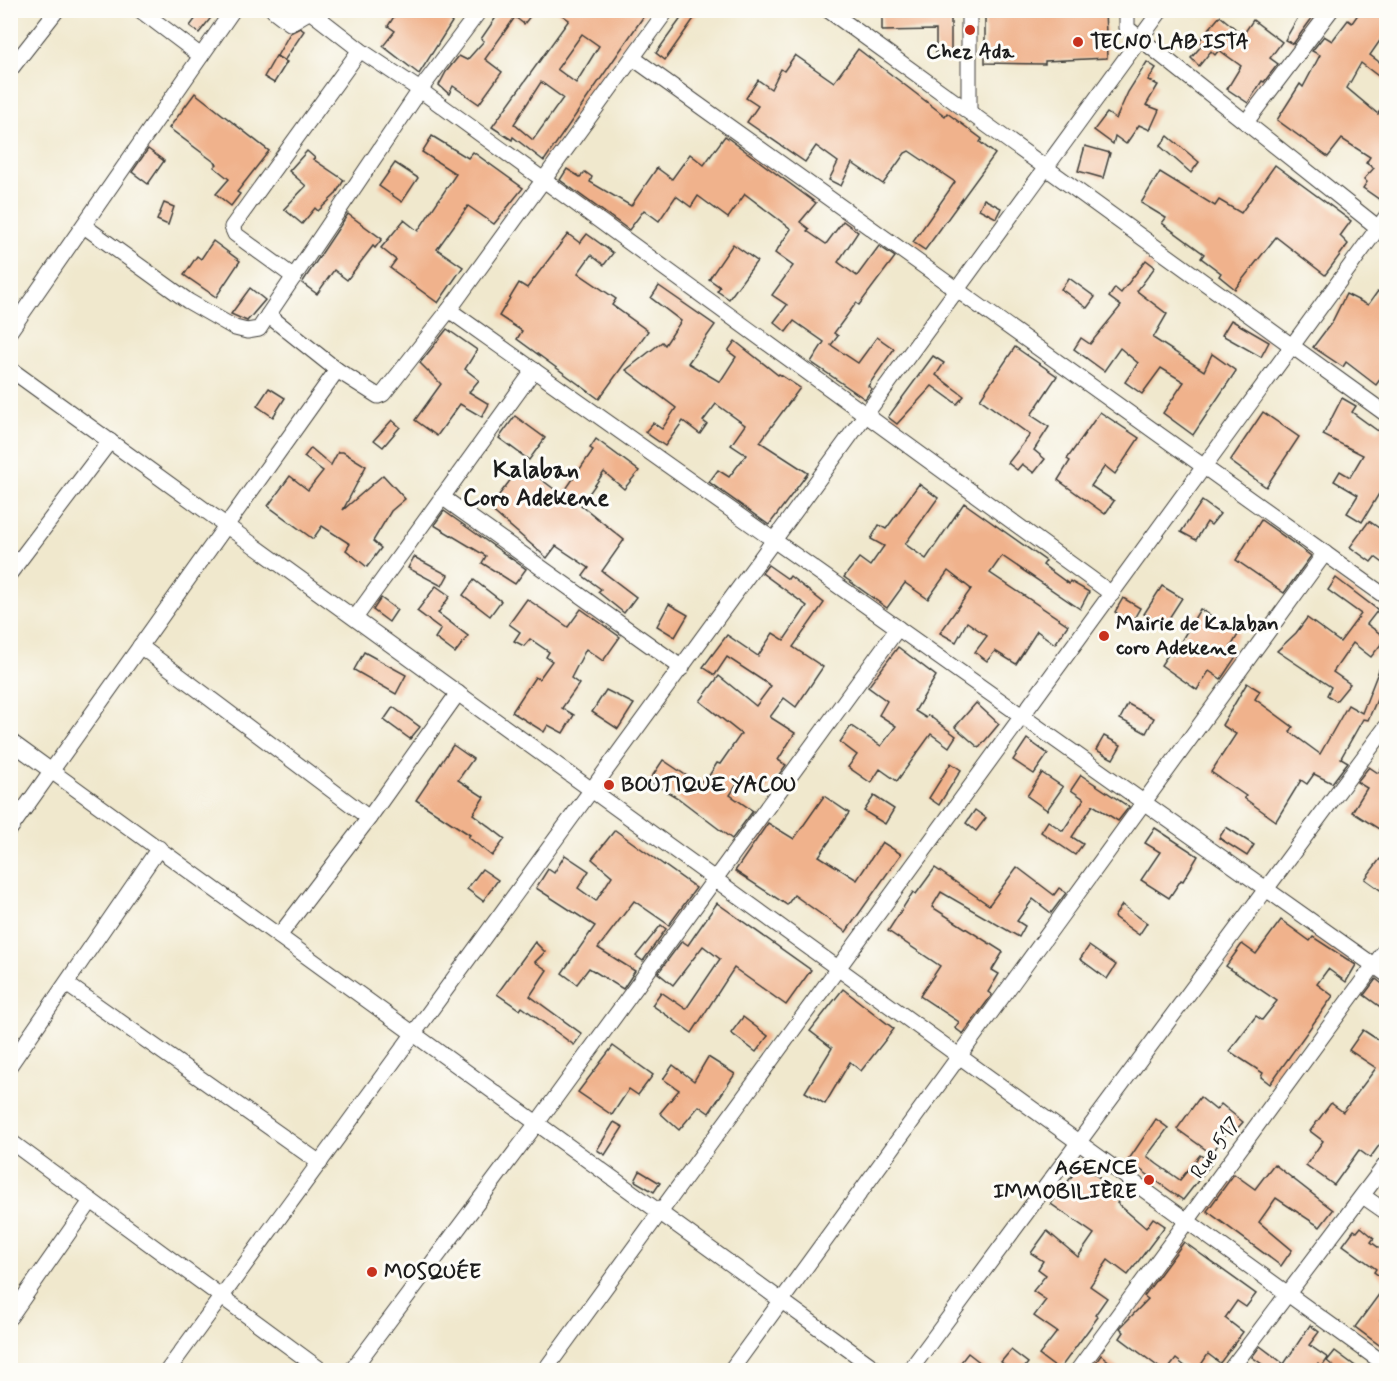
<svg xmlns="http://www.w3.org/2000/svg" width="1397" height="1381" viewBox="0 0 1397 1381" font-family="Mynerve,sans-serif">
  <rect width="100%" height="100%" fill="#fdfcf7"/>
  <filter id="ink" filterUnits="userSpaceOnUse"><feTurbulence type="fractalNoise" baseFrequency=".0167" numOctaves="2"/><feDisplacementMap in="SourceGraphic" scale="12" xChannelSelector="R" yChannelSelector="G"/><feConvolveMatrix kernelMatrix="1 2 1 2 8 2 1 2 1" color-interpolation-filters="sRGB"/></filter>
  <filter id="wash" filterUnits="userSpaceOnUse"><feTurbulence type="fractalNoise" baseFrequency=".008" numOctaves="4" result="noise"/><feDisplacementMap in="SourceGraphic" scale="24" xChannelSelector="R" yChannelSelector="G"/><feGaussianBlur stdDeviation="1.35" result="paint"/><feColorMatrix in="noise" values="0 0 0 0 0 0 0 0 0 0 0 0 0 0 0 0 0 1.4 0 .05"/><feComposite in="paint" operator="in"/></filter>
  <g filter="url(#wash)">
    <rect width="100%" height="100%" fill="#f0e8cd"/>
    <g id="blocks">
      <g fill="#f0b28c" fill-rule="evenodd">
        <path d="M202,10H217L199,33L190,26Z"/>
        <path d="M398,10H433L452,22L419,74L383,46L395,31L388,26Z"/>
        <path d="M501,10H535L524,24L515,17L485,59L502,72L479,104L453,86L449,94L439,85L446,72L459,56L467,60L484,41L481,39Z"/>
        <path d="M555,10H648L544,161L513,137L512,140L492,127L569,20ZM582,34L599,46L576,83L557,69ZM541,82L563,98L533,140L514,124Z"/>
        <path d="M687,10H700L665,60L656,53Z"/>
        <path d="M1105,10L1107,58L1045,61V64L985,63V12Z"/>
        <path d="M1306,10H1318L1293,44L1285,40L1300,14L1303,16Z"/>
        <path d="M1361,10H1378L1386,17V32L1370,55L1386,67V82L1361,63L1347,88L1378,114L1386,99V204L1363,188L1367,182L1364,179L1374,168L1366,163L1370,157L1342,139L1328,157L1277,120L1300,84L1303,87L1320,55L1312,51L1324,36L1332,41L1348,20L1352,23Z"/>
        <path d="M929,12V15H951V55H936V30L882,31V13Z"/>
        <path d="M1220,16L1243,35L1253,20L1282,42L1270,58L1278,64L1264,82L1262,81L1248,103L1227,89L1241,66L1219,50L1215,55L1211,51L1199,66L1191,58L1203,44L1199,41Z"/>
        <path d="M300,28L304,31L284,61L277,56L290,33Z"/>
        <path d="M858,49L945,116L947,113L982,139L980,142L995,154L925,250L913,242L955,182L909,151L905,153L883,184L852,163L841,186L829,180L838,162L816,146L805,162L747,122L758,106L746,98L758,80L771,89L781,69L784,71L795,55L834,82Z"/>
        <path d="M276,56L287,62L274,83L264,77Z"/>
        <path d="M1147,62L1156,68L1148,80L1158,85L1146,105L1159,110L1150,130L1139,125L1126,144L1115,136L1113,144L1094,130L1107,113L1116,119L1128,92Z"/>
        <path d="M195,93L269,151L237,192L240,194L231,206L216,194L229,179L214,167L217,164L169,128Z"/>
        <path d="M432,136L468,158L473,152L523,188L494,224L468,206L437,249L463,267L438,303L390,268L396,260L381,248L404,220L418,231L456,174L422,152Z"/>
        <path d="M725,136L816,203L800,222L809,229L807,231L826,244L843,221L858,232L838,262L857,276L879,246L895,257L859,305L856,303L834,333L838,336L831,345L858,363L877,337L894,349L868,386L872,389L865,399L811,362L824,342L794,321L786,332L774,322L787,305L772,295L793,266L775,253L791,229L745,194L728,218L698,196L691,207L676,196L659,221L644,210L629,230L560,180L567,169L580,177L585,172L592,177L590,182L631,206L657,168L672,179L690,154L704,165Z"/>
        <path d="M1168,136L1199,162L1191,173L1160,146Z"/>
        <path d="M1085,146L1110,153L1103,178L1078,171Z"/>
        <path d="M148,149L164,161L148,184L132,172Z"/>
        <path d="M307,151L315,158L313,159L344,180L335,195L318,211L315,208L302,224L284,209L306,186L289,171Z"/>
        <path d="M395,163L418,178L402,202L379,186Z"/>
        <path d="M1275,165L1351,221L1340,236L1348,244L1325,275L1276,237L1235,289L1219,276L1221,273L1201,258L1204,254L1162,223L1166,218L1141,203L1160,172L1215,206L1219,200L1241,213Z"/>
        <path d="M984,199L1001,208L996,218L979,209Z"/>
        <path d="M164,203L174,207L168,225L157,220Z"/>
        <path d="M348,214L382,239L375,248L373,246L347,280L334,270L317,294L302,283Z"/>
        <path d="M568,234L580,243L587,234L613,253L604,265L591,255L578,273L616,299L612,305L648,331L599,399L517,339L522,331L499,316L519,283L527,288Z"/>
        <path d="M213,241L240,261L216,297L184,275L197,256L201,259Z"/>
        <path d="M733,244L757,261L729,299L717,291L720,287L709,279Z"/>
        <path d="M1146,260L1155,267L1137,291L1167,314L1153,338L1204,371L1212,354L1236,371L1193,435L1163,413L1184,382L1161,368L1142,394L1125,382L1138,363L1120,348L1104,371L1074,349L1081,338L1090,344L1121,306L1109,297L1115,288L1121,293Z"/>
        <path d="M1069,278L1095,297L1087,308L1061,289Z"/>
        <path d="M659,286L715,325L688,363L720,382L736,357L728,351L735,341L778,375L779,374L800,388L760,442L808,473L769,525L709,482L718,470L729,477L746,455L731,445L745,425L716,404L703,421L707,424L700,434L683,421L665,446L645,432L653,423L662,429L676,408L626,370L662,342L665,345L681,321L651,298Z"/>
        <path d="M250,288L265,300L247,321L231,314Z"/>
        <path d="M1378,291L1386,296V371L1376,385L1346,362L1343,367L1313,347L1332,322L1346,294L1368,305Z"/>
        <path d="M1231,320L1269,342L1261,357L1222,335Z"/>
        <path d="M447,329L477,350L465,369L479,380L469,392L489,404L482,417L460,404L437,436L415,420L441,384L420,363Z"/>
        <path d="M1015,347L1057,376L1031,415L1049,427L1034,450L1045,459L1034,473L1022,464L1017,470L1008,463L1030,435L980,399Z"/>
        <path d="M933,356L944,363L936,375L964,396L957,404L932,386L897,424L888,417Z"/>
        <path d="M269,388L285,398L273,417L257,406Z"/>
        <path d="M1342,398L1356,406L1352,412L1378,431L1383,423L1386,424V489L1383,487L1362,522L1347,513L1358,495L1334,481L1340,471L1350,477L1363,455L1323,435Z"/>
        <path d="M1100,412L1139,438L1115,474L1105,466L1091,486L1114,501L1105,514L1058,480L1070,461L1067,459Z"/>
        <path d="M1263,412L1299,437L1266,487L1230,461Z"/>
        <path d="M515,416L545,438L529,460L499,438Z"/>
        <path d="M392,420L400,427L383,447L374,440Z"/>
        <path d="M596,439L639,471L624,489L604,472L581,505L624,540L602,571L636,597L624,613L598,592L601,589L583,576L589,568L556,546L547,558L489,508L522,465L562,495L593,450L590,448Z"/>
        <path d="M311,448L331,465L338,452H343L366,466L343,510L383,475L405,499L391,511L373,541L381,548L367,567L346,550L350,544L322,526L313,539L268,506L290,476L308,490L323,471L304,457Z"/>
        <path d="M919,484L938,498L905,544L926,559L964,503L1046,561L1043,565L1069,584L1070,581L1089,592L1080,609L1002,556L990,573L1068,625L1055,644L1037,631L1016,664L995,651L987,661L975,652L987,636L967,622L956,642L940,633L971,589L948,571L928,599L905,583L887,608L844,577L859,558L870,566L884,546L871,539L879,525L886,529Z"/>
        <path d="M1202,501L1220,514L1211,525L1207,522L1196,540L1181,532Z"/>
        <path d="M444,511L526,569L515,584L482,563L486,556L434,525Z"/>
        <path d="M1261,520L1311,556L1284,593L1236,560Z"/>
        <path d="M1369,521L1386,533V565L1375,557L1371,562L1350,547Z"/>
        <path d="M414,557L448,575L442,586L408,568Z"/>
        <path d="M768,565L788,579L790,576L824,603L793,647L823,667L796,707L784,698L770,717L795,733L778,760L786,765L767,791L743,775L730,795L753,811L732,839L678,798L649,781L663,760L699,784L705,777L707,779L717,763L720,764L741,734L700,701L719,676L756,706L771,686L727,657L715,675L703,667L727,635L758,656L773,633L784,640L807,606L762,573Z"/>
        <path d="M1336,578L1378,610L1367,624L1386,638L1371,657L1353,643L1333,672L1350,684L1336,701L1327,695L1331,687L1277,651L1296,633L1307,618L1340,642L1361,614L1328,590Z"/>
        <path d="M474,580L501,601L490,616L463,595Z"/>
        <path d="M436,586L450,596L438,613L468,636L455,653L435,638L441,629L417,611Z"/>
        <path d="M1162,586L1182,598L1164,626L1144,614Z"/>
        <path d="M381,598L397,610L389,622L373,610Z"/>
        <path d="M1123,598L1140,608L1132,622L1115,612Z"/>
        <path d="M527,599L568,627L581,609L620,637L603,661L586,649L571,678L579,684L562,708L574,715L563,733L548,725L544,732L512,712L535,677L539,679L552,661L546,657L549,652L530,639L524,646L514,641L520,632L509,624Z"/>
        <path d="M669,604L688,615L675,637L657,626Z"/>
        <path d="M1200,609L1239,633L1229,650L1237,655L1221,679L1209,671L1197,690L1161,665L1169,653L1173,655Z"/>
        <path d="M898,647L936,676L915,711L926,718L928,715L956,736L949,747L931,734L897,781L880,769L871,783L848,767L857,755L840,742L851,726L881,746L896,726L879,715L887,701L868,687Z"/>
        <path d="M364,652L406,675L396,694L354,670Z"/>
        <path d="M1386,652V679L1368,720L1363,719L1341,758L1348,762L1332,783L1314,774L1307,784L1301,780L1276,821L1244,798L1246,796L1211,772L1236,734L1222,725L1247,683L1260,691L1255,699L1293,727L1290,732L1320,754L1348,705L1362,713Z"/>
        <path d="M606,690L634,704L618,729L592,712Z"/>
        <path d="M976,703L999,724L979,748L955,727Z"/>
        <path d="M1128,704L1154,718L1146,733L1120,719Z"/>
        <path d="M393,707L420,727L410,739L384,720Z"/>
        <path d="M1104,736L1121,745L1113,759L1096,750Z"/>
        <path d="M1027,739L1048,754L1034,774L1013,760Z"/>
        <path d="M453,745L473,759L458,780L484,797L473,814L505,839L492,856L468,837L470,835L416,800Z"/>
        <path d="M1386,761V823L1382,831L1352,812L1367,788L1357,782L1369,767L1378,773Z"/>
        <path d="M951,763L961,770L939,805L929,798Z"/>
        <path d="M1042,773L1063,787L1047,810L1027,796Z"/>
        <path d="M1081,775L1129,807L1118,821L1093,805L1072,837L1083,844L1075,855L1041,832L1048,821L1063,831L1084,799L1071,790Z"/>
        <path d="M824,796L849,813L819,856L857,880L882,842L901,854L846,932L794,895L787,905L735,871L768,823L794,839Z"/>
        <path d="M874,796L894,809L885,824L864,811Z"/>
        <path d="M975,810L986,818L976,831L966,823Z"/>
        <path d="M1226,827L1254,845L1247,856L1219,838Z"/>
        <path d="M1155,828L1198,856L1183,881L1181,880L1169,898L1141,880L1160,852L1145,843Z"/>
        <path d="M615,830L696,888L669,925L634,901L598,948L635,971L623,989L589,968L577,984L562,973L595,926L536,888L548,869L554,873L565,855L589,871L578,888L596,901L612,876L592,859Z"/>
        <path d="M1380,859L1386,864V894L1365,879Z"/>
        <path d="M1017,867L1054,895L1059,888L1066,893L1051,913L1033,899L1017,921L1025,926L1019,937L941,892L932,907L1003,952L992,970L999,974L988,992L992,995L963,1034L955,1028L959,1022L920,996L940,966L888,931L913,892L916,894L935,868L989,905Z"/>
        <path d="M482,869L498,880L483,901L467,889Z"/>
        <path d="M717,903L811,970L786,1005L734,968L692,1033L652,1005L661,992L686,1009L720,959L703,946L673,985L658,973L682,941L688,945Z"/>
        <path d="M1122,905L1147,923L1139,935L1114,917Z"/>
        <path d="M1281,920L1310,941L1313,937L1356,965L1346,982L1328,969L1317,984L1333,996L1270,1084L1261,1077L1263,1073L1229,1051L1256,1016L1262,1020L1277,1001L1226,966L1242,944L1256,954Z"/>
        <path d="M661,925L666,929L643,961L636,956Z"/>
        <path d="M535,942L545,952L535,962L547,970L530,996L582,1034L574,1045L522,1007L520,1010L497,994Z"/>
        <path d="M1089,946L1116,965L1107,979L1080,959Z"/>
        <path d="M1376,979L1386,987V1011L1364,995Z"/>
        <path d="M843,989L894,1029L861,1071L850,1062L825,1104L805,1092L832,1048L810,1031Z"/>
        <path d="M743,1017L768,1036L756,1052L731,1033Z"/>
        <path d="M1363,1030L1386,1045V1136L1370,1158L1359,1150L1334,1185L1306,1165L1323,1141L1310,1131L1331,1103L1343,1112L1376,1068L1349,1050Z"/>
        <path d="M613,1046L653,1075L638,1095L629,1089L612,1115L578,1092Z"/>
        <path d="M708,1057L735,1074L709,1113L699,1106L679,1130L660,1113L679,1090L663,1079L673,1065L694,1081Z"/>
        <path d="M1200,1097L1216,1110L1221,1104L1243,1122L1235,1131L1229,1127L1212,1154L1177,1129Z"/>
        <path d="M1156,1119L1168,1128L1147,1156L1157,1164L1180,1180L1200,1155L1212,1163L1183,1200L1141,1170L1140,1172L1127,1162Z"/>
        <path d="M614,1122L623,1127L605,1155L597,1150Z"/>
        <path d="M1081,1164L1122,1195L1117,1203L1146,1228L1153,1218L1165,1226L1128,1275L1108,1260L1090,1286L1107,1298L1095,1315L1098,1317L1059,1370L1039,1355L1057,1332L1034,1316L1046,1300L1033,1291L1046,1275L1038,1269L1043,1261L1031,1253L1047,1231L1078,1257L1094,1234L1051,1204Z"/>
        <path d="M1274,1164L1333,1210L1320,1227L1276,1198L1259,1222L1292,1250L1281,1266L1207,1211L1234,1174L1255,1189Z"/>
        <path d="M640,1171L660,1183L654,1192L635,1181Z"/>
        <path d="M1361,1227L1374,1238L1371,1242L1386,1253V1281L1374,1272L1376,1269L1343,1245L1354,1230L1357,1232Z"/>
        <path d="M1184,1242L1256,1294L1246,1307L1237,1301L1225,1318L1243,1332L1220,1363L1208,1354L1197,1371H1191L1176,1359L1167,1371H1164L1120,1338L1124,1332L1120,1328L1148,1299L1144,1296Z"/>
        <path d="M1386,1285V1311L1380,1320L1386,1326V1350L1355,1327Z"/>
        <path d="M1310,1325L1319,1332L1309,1345L1328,1358L1322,1367L1318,1364L1314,1371H1272L1252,1357L1260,1346L1284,1364Z"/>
        <path d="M1011,1350L1028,1363L1022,1371H1012L1001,1362Z"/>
        <path d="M1335,1351L1362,1371H1339L1327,1361Z"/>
        <path d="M968,1353L991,1371H954Z"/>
        <path d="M1101,1355L1121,1371H1090Z"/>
      </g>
    </g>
  </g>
  <g filter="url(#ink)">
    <use href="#blocks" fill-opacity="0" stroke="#3c3b37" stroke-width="1.5"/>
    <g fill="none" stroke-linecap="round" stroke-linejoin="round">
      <g stroke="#3c3b37" stroke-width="17">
        <g id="minor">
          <path d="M140,10L201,56"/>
          <path d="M273,10L290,23L312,10"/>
          <path d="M480,10L420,90L268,315L337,370L378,396L383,394L449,310L667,10"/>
          <path d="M828,10L1386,414"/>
          <path d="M969,10V112"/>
          <path d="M1127,10V28L1386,234"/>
          <path d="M311,12L360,50L420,90L1112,594"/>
          <path d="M633,58L1386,597"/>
          <path d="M10,70L57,10"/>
          <path d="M1246,122L1331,10"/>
          <path d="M84,226L188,301L235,328L247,331L259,329L268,315"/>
          <path d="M294,277L235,234L232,227L360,50"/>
          <path d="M449,310L1386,974"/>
          <path d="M10,331L233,10"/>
          <path d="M10,369L1386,1365"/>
          <path d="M442,497L682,668"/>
          <path d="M10,573L110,441"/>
          <path d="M355,618L534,370"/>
          <path d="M140,646L369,818"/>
          <path d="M10,741L877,1370"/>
          <path d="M10,829L337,370"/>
          <path d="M279,936L369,818L458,693"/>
          <path d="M68,985L320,1163"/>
          <path d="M10,1065L159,848"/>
          <path d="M10,1141L321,1370"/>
          <path d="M1363,1196L1386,1212"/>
          <path d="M10,1317L91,1201"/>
          <path d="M168,1370L1161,10"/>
          <path d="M352,1370L537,1123L898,628"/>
          <path d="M545,1370L1386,217"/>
          <path d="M731,1370L1325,553"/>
          <path d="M910,1370L1386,727"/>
          <path d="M1078,1370L1386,949"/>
          <path d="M1230,1370L1386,1164"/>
        </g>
      </g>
      <use href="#minor" stroke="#fff" stroke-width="15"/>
    </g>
  </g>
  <g fill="#c8321e" stroke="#fdfcf7" stroke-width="2">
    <circle cx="970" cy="30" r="6"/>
    <circle cx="1078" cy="42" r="6"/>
    <circle cx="1104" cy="636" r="6"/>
    <circle cx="609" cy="785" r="6"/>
    <circle cx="1149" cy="1180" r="6"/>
    <circle cx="372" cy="1272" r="6"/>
  </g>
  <g text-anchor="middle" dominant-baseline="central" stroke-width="6" stroke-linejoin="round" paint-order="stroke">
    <g font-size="21" font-weight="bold" fill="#1c1c1c" stroke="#fdfcf7" text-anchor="start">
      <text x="1090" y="42">TECNO LAB ISTA</text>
      <text x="970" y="52" text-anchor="middle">Chez Ada</text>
      <text x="1116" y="624">Mairie de Kalaban<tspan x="1116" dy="24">coro Adekene</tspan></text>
      <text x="621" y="785">BOUTIQUE YACOU</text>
      <text x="1137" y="1168" text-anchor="end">AGENCE<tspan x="1137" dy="24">IMMOBILIÈRE</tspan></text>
      <text x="384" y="1272">MOSQUÉE</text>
    </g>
    <g font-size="21" fill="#1c1c1c" stroke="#fdfcf7">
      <text transform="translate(1216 1148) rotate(-54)">Rue 517</text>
    </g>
    <g font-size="24" font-weight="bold" fill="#1c1c1c" stroke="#fdfcf7">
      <text x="536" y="470">Kalaban<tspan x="536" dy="28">Coro Adekene</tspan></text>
    </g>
  </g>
  <rect width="1397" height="1381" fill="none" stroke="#fdfcf7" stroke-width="36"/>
</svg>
